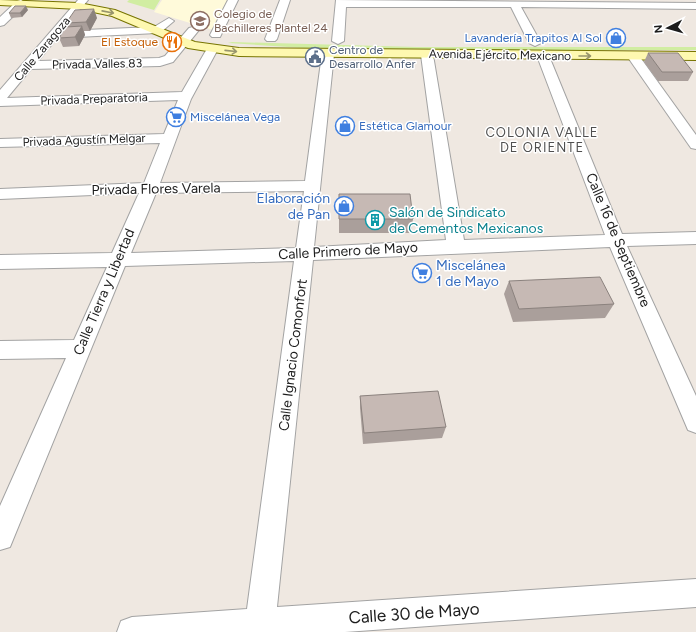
<svg xmlns="http://www.w3.org/2000/svg" width="696" height="632" viewBox="0 0 696 632" font-family="Figtree,sans-serif">
  <rect width="100%" height="100%" fill="#efe8e1"/>
  <path fill="#fffada" d="M162,0H227L213,30L154,12Z"/>
  <g fill="#d1eda2">
    <path d="M129,0H160L154,10L127,2Z"/>
    <path d="M232,42L417,47H696V50H415L303,48L228,43Z"/>
  </g>
  <g fill="none" stroke-linecap="round" stroke-linejoin="round">
    <g stroke="#a3a3a3" stroke-width="2">
      <g id="street">
        <path d="M21,0L26,3L25,5L4,25L0,26V17L17,1Z"/>
        <path d="M78,0H88L62,31L154,27L169,18L174,21L161,32L157,33L57,38L38,61L159,58L165,56L189,28L193,27L199,30L173,62L160,66L31,69L7,98L182,92L208,47H216L218,49L191,99L160,183L305,181L322,54L324,52H332L334,54L314,247L446,240L421,55L427,51L433,55L464,240L605,235L537,56L543,52L549,56L622,234L696,232V244L627,246L696,396V433L688,430L610,247L313,260L277,607L696,579V607L345,632H117L121,621L132,617L247,609L294,261L125,266L10,547L0,550V506L66,358L0,359V341L74,340L107,267L0,269V255L112,253L139,193L0,199V189L144,183L160,143L0,147V139L164,134L178,100L0,106V90ZM304,191L296,248L131,253L156,193Z"/>
        <path d="M228,0H238L220,37H212L210,35Z"/>
        <path d="M280,0H290L277,39L275,41H267L265,39Z"/>
        <path d="M336,0L696,3V9L521,7L541,43L535,46L529,43L511,7H346L344,41L338,44L332,41Z"/>
        <path d="M633,52L637,53L696,135V149L691,148L627,56Z"/>
      </g>
    </g>
    <g stroke="#777400" stroke-width="2">
      <path id="secondary" d="M0,0L79,3L115,10L195,42L239,48L696,52V60L239,56L188,48L112,16L79,9L0,5Z"/>
    </g>
    <use href="#street" fill="#fff" fill-rule="evenodd"/>
    <use href="#secondary" fill="#fef8b0" fill-rule="evenodd"/>
  </g>
  <g fill="#aa9f9b">
    <path d="M28,10L22,17L11,18L9,13Z"/>
    <path d="M97,18L90,31H84L85,35L79,46L63,47L59,38L68,27L66,23Z"/>
    <path d="M648,53L693,72L688,81H658L644,62Z"/>
    <path d="M339,194L413,219L411,233H339Z"/>
    <path d="M509,281L614,304L605,318L513,322L504,294Z"/>
    <path d="M360,396L446,427L442,438L363,444L360,408Z"/>
  </g>
  <g fill="#8b827e">
    <path d="M26,6L28,10L22,17L20,13Z"/>
    <path d="M94,9L97,18L90,31L86,22Z"/>
    <path d="M82,26L85,35L79,46L75,37Z"/>
  </g>
  <g fill="#c6b9b4" stroke="#8b827e">
    <path d="M15,6H26L20,13H9Z"/>
    <path d="M94,9L86,22L66,23L75,10Z"/>
    <path d="M82,26L75,37L59,38L66,27Z"/>
    <path d="M648,53H678L693,72H662Z"/>
    <path d="M339,194H410L413,219H339Z"/>
    <path d="M600,277L614,304L519,309L509,281Z"/>
    <path d="M438,391L446,427L364,433L360,396Z"/>
  </g>
  <defs><path id="oneway-shaft" d="M-6 0H5M1.5-3L5.5 0L1.5 3" fill="none" stroke-width="1.6" stroke-linecap="round" stroke-linejoin="round"/></defs>
  <g stroke="#98956d">
    <use href="#oneway-shaft" transform="translate(108 12) rotate(11)"/>
    <use href="#oneway-shaft" transform="translate(231 51) rotate(6)"/>
    <use href="#oneway-shaft" transform="translate(585 56)"/>
  </g>
  <defs>
    <g id="school-ring" transform="scale(1)"><circle r="9.5" fill="#fff" stroke="#8d6e63" stroke-width="1.5"/><path d="M0-5L7-2L0 1L-7-2ZM-4 1L0 2.5L4 1V4Q0 6-4 4Z" fill="#8d6e63"/></g>
    <g id="shop-ring" transform="scale(1)"><circle r="9.5" fill="#fff" stroke="#3f7fe0" stroke-width="1.5"/><path d="M-5-2.5h2.3a2.7 3.5 0 0 1 5.4 0H5L5.5 6h-11ZM-1.5-2.5h3a1.5 2.3 0 0 0-3 0Z" fill="#3f7fe0"/></g>
    <g id="restaurant-ring" transform="scale(1)"><circle r="9.5" fill="#fff" stroke="#e8710a" stroke-width="1.5"/><path d="M-5-6h1v4h1v-4h1v4h1v-4h1v5L-1.5 .5V6h-2V.5L-5-1ZM5-6V6H3V1.5H1.5Q1.5-4 5-6Z" fill="#e8710a"/></g>
    <g id="civic-ring" transform="scale(1)"><circle r="9.5" fill="#fff" stroke="#5c6f8a" stroke-width="1.5"/><path d="M-.6-6.5H3V-4.5H.6V-3L4-1V1h2V6H-6V1h2V-1L-.6-3ZM-1.2 2.5V6h2.4V2.5Z" fill="#5c6f8a"/></g>
    <g id="supermarket-ring" transform="scale(1)"><circle r="9.5" fill="#fff" stroke="#3f7fe0" stroke-width="1.5"/><path d="M-6-5.5h2.5l.6 2H6L4.5 2H-2.5L-4.4-4H-6ZM-1.5 3.2a1.3 1.3 0 1 0 .1 0ZM3 3.2a1.3 1.3 0 1 0 .1 0Z" fill="#3f7fe0"/></g>
    <g id="building-ring" transform="scale(1)"><circle r="9.5" fill="#fff" stroke="#0f9aa8" stroke-width="1.5"/><path d="M-4-6H4V6H1V3H-1V6H-4ZM-2.5-4.3h1.7v1.8h-1.7ZM.8-4.3h1.7v1.8H.8ZM-2.5-1h1.7V.8h-1.7ZM.8-1h1.7V.8H.8Z" fill="#0f9aa8"/></g>
  </defs>
  <g fill-rule="evenodd">
    <use href="#school-ring" x="200" y="21"/>
    <use href="#shop-ring" x="616" y="38"/>
    <use href="#restaurant-ring" x="172" y="42"/>
    <use href="#civic-ring" x="315" y="57"/>
    <use href="#supermarket-ring" x="176" y="117"/>
    <use href="#shop-ring" x="345" y="126"/>
    <use href="#shop-ring" x="344" y="206"/>
    <use href="#building-ring" x="375" y="220"/>
    <use href="#supermarket-ring" x="422" y="273"/>
  </g>
  <g text-anchor="middle" dominant-baseline="central" stroke-width="3" stroke-linejoin="round" paint-order="stroke">
    <g font-size="12" fill="#785e54" stroke="#fff" text-anchor="start">
      <text x="214" y="14">Colegio de<tspan x="214" dy="14">Bachilleres Plantel 24</tspan></text>
    </g>
    <g font-size="12" fill="#366cbe" stroke="#fff" text-anchor="start">
      <text x="602" y="38" text-anchor="end">Lavandería Trapitos Al Sol</text>
      <text x="190" y="117">Miscelánea Vega</text>
      <text x="359" y="126">Estética Glamour</text>
    </g>
    <g font-size="12" fill="#c56008" stroke="#fff" text-anchor="end">
      <text x="158" y="42">El Estoque</text>
    </g>
    <g font-size="12" fill="#1c1c1c" stroke="#fff">
      <text transform="translate(42 49) rotate(-50)">Calle Zaragoza</text>
      <text transform="translate(500 55) rotate(1)">Avenida Ejército Mexicano</text>
      <text transform="translate(97 64) rotate(-1)">Privada Valles 83</text>
      <text transform="translate(94 99) rotate(-2)">Privada Preparatoria</text>
      <text transform="translate(84 140) rotate(-2)">Privada Agustín Melgar</text>
    </g>
    <g font-size="12" fill="#4e5e75" stroke="#fff" text-anchor="start">
      <text x="329" y="50">Centro de<tspan x="329" dy="14">Desarrollo Anfer</tspan></text>
    </g>
    <g font-size="13" letter-spacing="1" fill="#4f4f4f" stroke="#fff">
      <text x="542" y="132">COLONIA VALLE<tspan x="542" dy="15">DE ORIENTE</tspan></text>
    </g>
    <g font-size="14" fill="#1c1c1c" stroke="#fff">
      <text transform="translate(156 189) rotate(-1)">Privada Flores Varela</text>
      <text transform="translate(618 240) rotate(67)">Calle 16 de Septiembre</text>
      <text transform="translate(348 251) rotate(-3)">Calle Primero de Mayo</text>
      <text transform="translate(104 292) rotate(-67)">Calle Tierra y Libertad</text>
      <text transform="translate(293 355) rotate(-83)">Calle Ignacio Comonfort</text>
    </g>
    <g font-size="14" fill="#366cbe" stroke="#fff" text-anchor="end">
      <text x="330" y="198">Elaboración<tspan x="330" dy="16">de Pan</tspan></text>
      <text x="436" y="265" text-anchor="start">Miscelánea<tspan x="436" dy="16">1 de Mayo</tspan></text>
    </g>
    <g font-size="14" fill="#0d838f" stroke="#fff" text-anchor="start">
      <text x="389" y="212">Salón de Sindicato<tspan x="389" dy="16">de Cementos Mexicanos</tspan></text>
    </g>
    <g font-size="17" fill="#1c1c1c" stroke="#fff">
      <text transform="translate(414 613) rotate(-4)">Calle 30 de Mayo</text>
    </g>
  </g>
  <g transform="translate(668 28) rotate(264)" stroke="#ffffff" stroke-width="3" paint-order="stroke">
  <path d="M0-3L7 15L0 10L-7 15Z" fill="#1c1c1c"/>
  <text y="-6" font-size="11" font-weight="bold" text-anchor="middle" fill="#1c1c1c">N</text>
  </g>
</svg>
